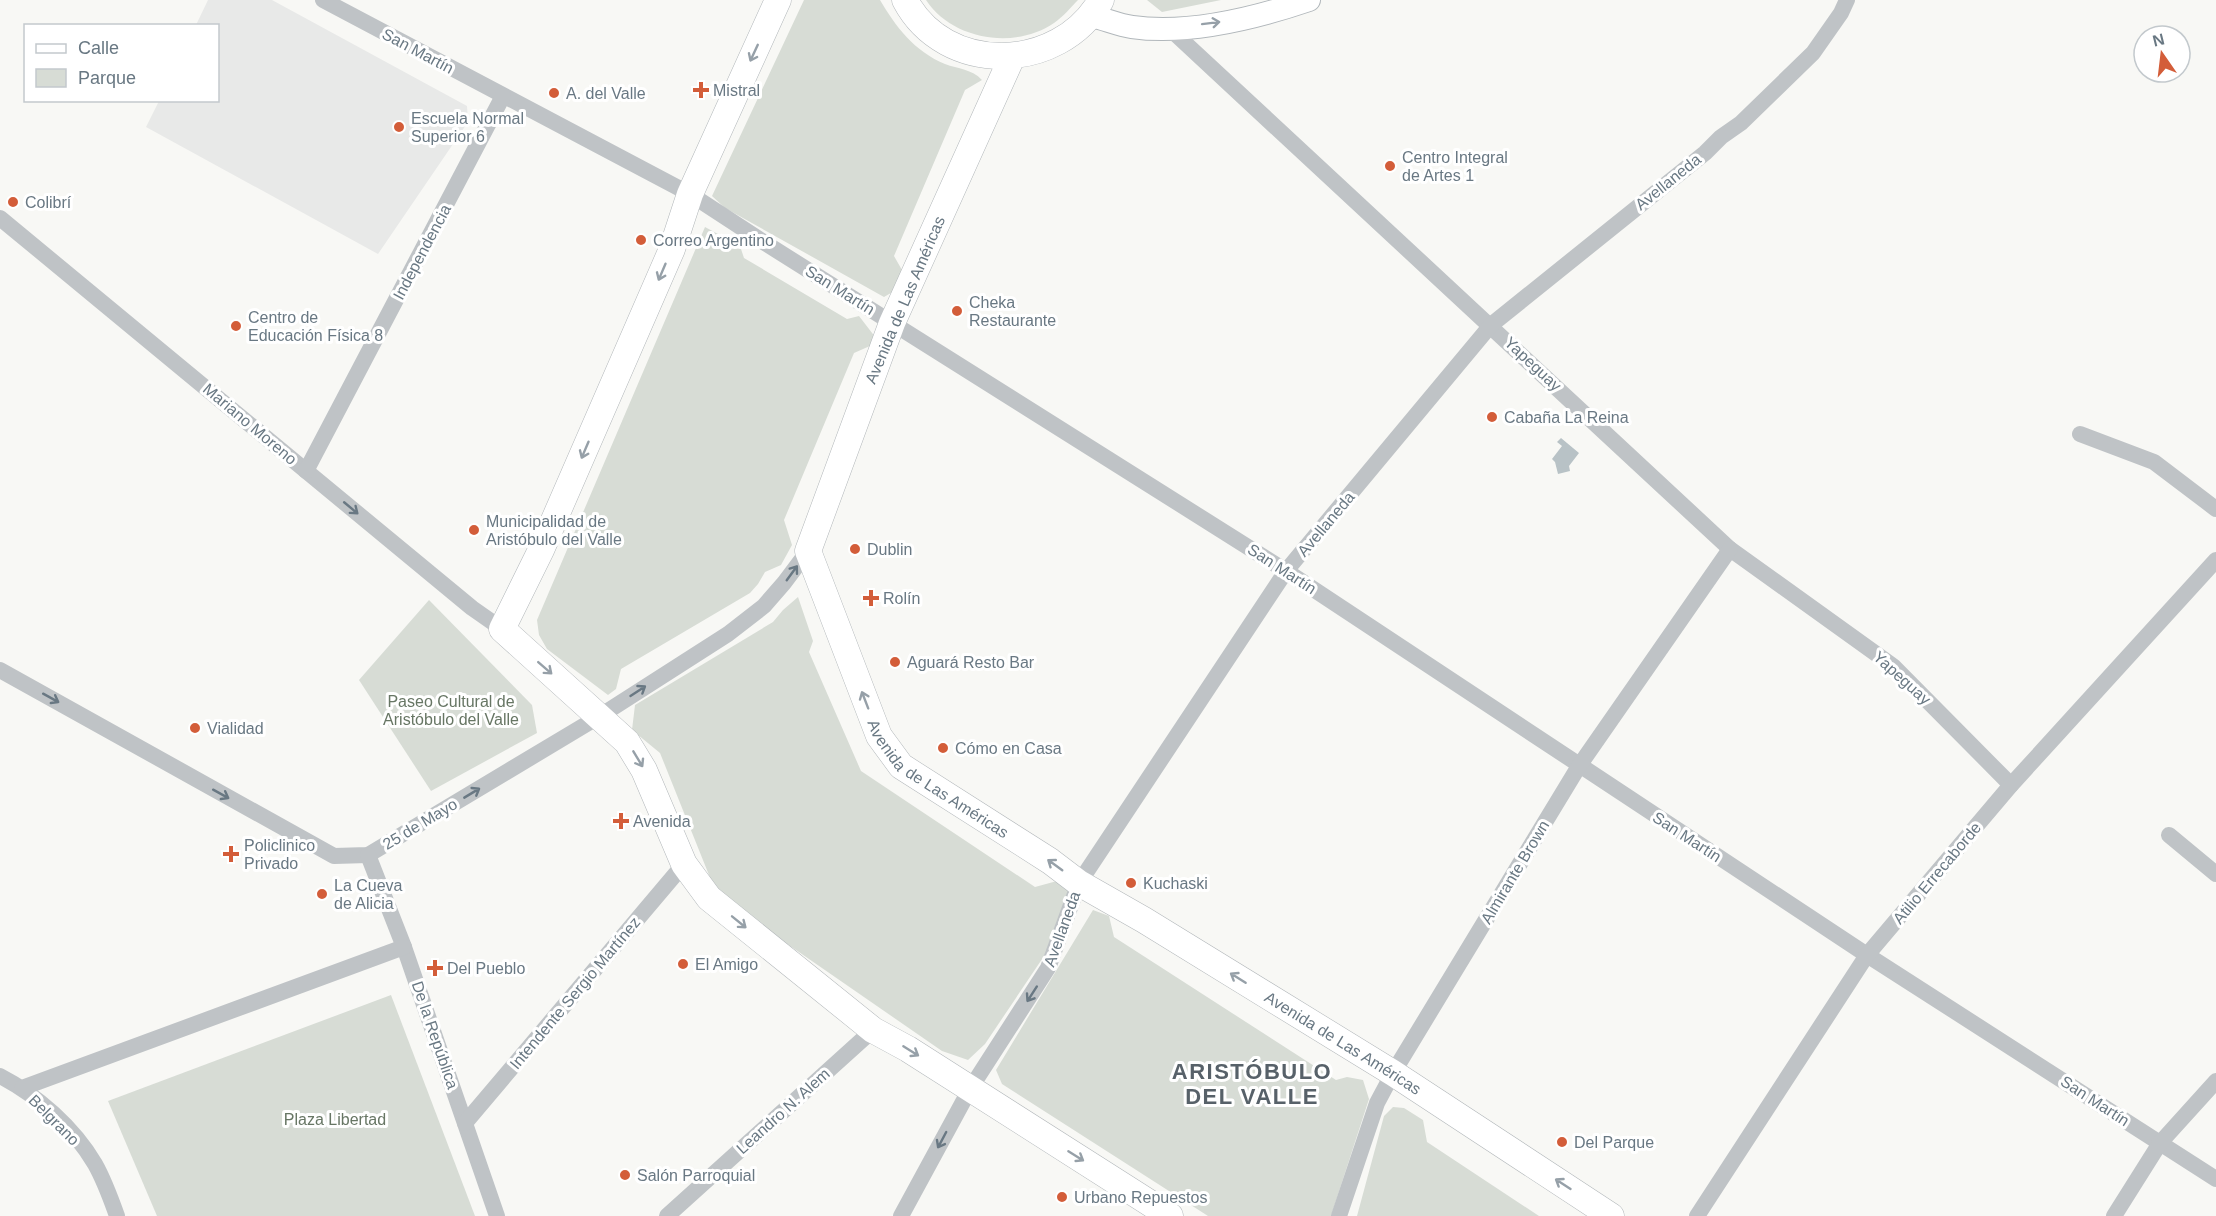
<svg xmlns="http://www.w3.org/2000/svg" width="2216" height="1216" viewBox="0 0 2216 1216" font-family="Arial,sans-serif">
  <rect width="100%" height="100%" fill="#f8f8f5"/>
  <path fill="#e8e9e8" d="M208,0H272L467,106L468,122L378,254L146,127L159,101L218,100V26L196,25Z"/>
  <g fill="#d7dcd5">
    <path d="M804,0H880C896,27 914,51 945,64C958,69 972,69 982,80L965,90L894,256L902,270L896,290L884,297L725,208L712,196Z"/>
    <path d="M926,0H1078C1071,7 1063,17 1054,23C1015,50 952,40 926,0Z"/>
    <path d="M1147,0H1221L1162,12Z"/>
    <path d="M705,227L740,246L744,258L847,319L859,316L879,342L854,353L784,520L792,545L781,565L765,572L758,584L750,593L621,669L616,689L608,695L547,649L539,635L537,620Z"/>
    <path d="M798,597L813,641L809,652L861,771L1035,887L1057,881L1068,890L1069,919L985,1044L968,1060L942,1051L725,901L713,885L660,753L632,730L635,705L773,622L783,610Z"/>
    <path d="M429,600L532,705L537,733L431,791L359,680Z"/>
    <path d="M1093,910L1109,916L1114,937L1336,1080L1347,1077L1363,1080L1369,1099L1331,1216H1208L1002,1084L996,1070Z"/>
    <path d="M391,995L475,1216H157L108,1101Z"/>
    <path d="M1393,1107L1404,1108L1423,1120L1427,1142L1539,1216H1357L1384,1116Z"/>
  </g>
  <path fill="#b8c2c6" d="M1561,438L1579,453L1569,466L1570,471L1558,474L1555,462L1552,459L1562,446L1557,442Z"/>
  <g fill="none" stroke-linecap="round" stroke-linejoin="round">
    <g stroke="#b1b7bb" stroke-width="24">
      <path id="secondary" d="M1091,16C1105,19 1118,25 1132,27C1188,35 1256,18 1309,0"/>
    </g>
    <g stroke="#b2b7ba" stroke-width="27">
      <g id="primary">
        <path d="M778,0L690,194L672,249L541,550L502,629L627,742L644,770L684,864L709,898L873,1030L908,1049L1170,1216"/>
        <path d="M905,0C945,76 1059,73 1101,0"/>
        <path id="s1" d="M1012,57L892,323L808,551L879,736L901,766L1050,861L1079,883L1144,920L1393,1073L1611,1216"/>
      </g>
    </g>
    <g stroke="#bfc3c6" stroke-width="16">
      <path d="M323,0L690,194L765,243L1286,571L1867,955L2216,1179"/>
      <path d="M1170,29L1730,549L1893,666L2011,785"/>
      <path d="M0,218L472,608L502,629"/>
      <path d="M2080,434L2154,462L2216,509"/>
      <path d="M306,471L503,96"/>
      <path d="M0,670L334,856L368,855L600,716L728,634L764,606L784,583L808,551"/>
      <path d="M2169,835L2216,874"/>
      <path d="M368,855L404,947L497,1216"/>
      <path d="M0,1076C37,1095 74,1128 95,1164C104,1180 111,1199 117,1216"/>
      <path d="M22,1088L404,947"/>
      <path d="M465,1123L684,864"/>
      <path d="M667,1216L873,1030"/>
      <path d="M901,1216L970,1089L1048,968L1079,883L1286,571L1491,325L1705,153L1721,137L1741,123L1813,53L1841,13L1847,0"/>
      <path d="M1339,1216L1377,1103L1393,1073L1579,766L1730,549"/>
      <path d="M1697,1216L1867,955L2011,785L2216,560"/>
      <path d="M2114,1216L2160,1143L2216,1081"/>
    </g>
    <use href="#secondary" stroke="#fff" stroke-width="22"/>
    <use href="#primary" stroke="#fff" stroke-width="26"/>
  </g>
  <defs><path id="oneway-shaft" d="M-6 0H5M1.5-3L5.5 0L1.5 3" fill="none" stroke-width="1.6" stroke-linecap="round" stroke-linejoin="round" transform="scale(1.5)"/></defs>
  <g stroke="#96a0a8">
    <use href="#oneway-shaft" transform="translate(1211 23) rotate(-7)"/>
    <use href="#oneway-shaft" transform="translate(754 53) rotate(115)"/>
    <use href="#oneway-shaft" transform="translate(662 272) rotate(113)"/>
    <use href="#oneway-shaft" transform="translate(585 450) rotate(113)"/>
    <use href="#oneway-shaft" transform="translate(545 668) rotate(41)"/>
    <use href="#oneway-shaft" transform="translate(865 700) rotate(-111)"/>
    <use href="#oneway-shaft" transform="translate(638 759) rotate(59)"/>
    <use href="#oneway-shaft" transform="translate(1055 865) rotate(-144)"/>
    <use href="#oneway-shaft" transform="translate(739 922) rotate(39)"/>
    <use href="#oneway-shaft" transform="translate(1238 978) rotate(-148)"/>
    <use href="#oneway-shaft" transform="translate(911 1051) rotate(32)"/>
    <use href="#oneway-shaft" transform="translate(1076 1156) rotate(32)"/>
    <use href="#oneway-shaft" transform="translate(1563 1184) rotate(-147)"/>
  </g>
  <g stroke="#697883">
    <use href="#oneway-shaft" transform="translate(351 508) rotate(40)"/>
    <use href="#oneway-shaft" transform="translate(792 573) rotate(-54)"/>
    <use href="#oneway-shaft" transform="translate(638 691) rotate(-33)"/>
    <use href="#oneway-shaft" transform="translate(51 698) rotate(29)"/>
    <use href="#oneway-shaft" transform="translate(472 793) rotate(-31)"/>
    <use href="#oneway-shaft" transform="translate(221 794) rotate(29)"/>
    <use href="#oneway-shaft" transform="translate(1032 994) rotate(123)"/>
    <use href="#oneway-shaft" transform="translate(942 1140) rotate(118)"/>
  </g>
  <g fill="#d35d39" stroke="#fff" stroke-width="2">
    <path d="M698 81h6v6h6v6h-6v6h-6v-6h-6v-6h6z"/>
    <circle cx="554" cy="93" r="6"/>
    <circle cx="399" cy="127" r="6"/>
    <circle cx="1390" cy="166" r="6"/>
    <circle cx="13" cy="202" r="6"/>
    <circle cx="641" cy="240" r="6"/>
    <circle cx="957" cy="311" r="6"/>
    <circle cx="236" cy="326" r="6"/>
    <circle cx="1492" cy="417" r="6"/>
    <circle cx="474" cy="530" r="6"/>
    <circle cx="855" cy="549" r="6"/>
    <path d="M868 589h6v6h6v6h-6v6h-6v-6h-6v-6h6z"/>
    <circle cx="895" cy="662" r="6"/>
    <circle cx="195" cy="728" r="6"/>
    <circle cx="943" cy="748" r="6"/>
    <path d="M618 812h6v6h6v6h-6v6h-6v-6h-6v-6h6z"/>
    <path d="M228 845h6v6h6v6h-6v6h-6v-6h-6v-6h6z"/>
    <circle cx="1131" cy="883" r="6"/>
    <circle cx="322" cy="894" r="6"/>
    <circle cx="683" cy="964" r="6"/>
    <path d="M432 959h6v6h6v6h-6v6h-6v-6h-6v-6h6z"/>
    <circle cx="1562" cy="1142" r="6"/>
    <circle cx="625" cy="1175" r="6"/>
    <circle cx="1062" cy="1197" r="6"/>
  </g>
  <g text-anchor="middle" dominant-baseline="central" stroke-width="6" stroke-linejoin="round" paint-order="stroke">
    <g font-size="16" fill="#697883" stroke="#fff">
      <text transform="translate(418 51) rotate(28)">San Martín</text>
      <text transform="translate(1668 182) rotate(-39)">Avellaneda</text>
      <text transform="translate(422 252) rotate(-62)">Independencia</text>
      <text transform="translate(840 290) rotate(32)">San Martín</text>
      <text transform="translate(905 300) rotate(-67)">Avenida de Las Américas</text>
      <text transform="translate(1533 364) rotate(43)">Yapeguay</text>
      <text transform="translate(250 424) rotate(40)">Mariano Moreno</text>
      <text transform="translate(1326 524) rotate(-50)">Avellaneda</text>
      <text transform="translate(1282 569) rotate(33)">San Martín</text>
      <text transform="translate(1902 678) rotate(42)">Yapeguay</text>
      <text stroke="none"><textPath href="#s1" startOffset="806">Avenida de Las Américas</textPath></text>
      <text transform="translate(420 824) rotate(-31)">25 de Mayo</text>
      <text transform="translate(1687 837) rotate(33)">San Martín</text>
      <text transform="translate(1515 872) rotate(-59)">Almirante Brown</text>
      <text transform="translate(1937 873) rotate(-50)">Atilio Errecaborde</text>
      <text transform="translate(1062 929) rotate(-70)">Avellaneda</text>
      <text transform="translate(575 993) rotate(-50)">Intendente Sergio Martínez</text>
      <text transform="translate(435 1035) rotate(71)">De la República</text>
      <text stroke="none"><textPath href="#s1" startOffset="1292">Avenida de Las Américas</textPath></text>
      <text transform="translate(2095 1101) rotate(33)">San Martín</text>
      <text transform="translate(783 1111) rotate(-42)">Leandro N. Alem</text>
      <text transform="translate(54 1120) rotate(45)">Belgrano</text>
    </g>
    <g font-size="16" fill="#697883" stroke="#fff" text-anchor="start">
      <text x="713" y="90">Mistral</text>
      <text x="566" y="93">A. del Valle</text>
      <text x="411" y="118">Escuela Normal<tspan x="411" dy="18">Superior 6</tspan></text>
      <text x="1402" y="157">Centro Integral<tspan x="1402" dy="18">de Artes 1</tspan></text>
      <text x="25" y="202">Colibrí</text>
      <text x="653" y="240">Correo Argentino</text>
      <text x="969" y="302">Cheka<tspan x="969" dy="18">Restaurante</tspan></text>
      <text x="248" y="317">Centro de<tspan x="248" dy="18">Educación Física 8</tspan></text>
      <text x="1504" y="417">Cabaña La Reina</text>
      <text x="486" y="521">Municipalidad de<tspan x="486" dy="18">Aristóbulo del Valle</tspan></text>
      <text x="867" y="549">Dublin</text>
      <text x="883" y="598">Rolín</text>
      <text x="907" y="662">Aguará Resto Bar</text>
      <text x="207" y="728">Vialidad</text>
      <text x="955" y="748">Cómo en Casa</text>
      <text x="633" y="821">Avenida</text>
      <text x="244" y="845">Policlinico<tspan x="244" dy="18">Privado</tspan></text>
      <text x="1143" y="883">Kuchaski</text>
      <text x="334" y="885">La Cueva<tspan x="334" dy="18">de Alicia</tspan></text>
      <text x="695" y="964">El Amigo</text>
      <text x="447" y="968">Del Pueblo</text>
      <text x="1574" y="1142">Del Parque</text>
      <text x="637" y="1175">Salón Parroquial</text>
      <text x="1074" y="1197">Urbano Repuestos</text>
    </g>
    <g font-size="16" fill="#677664" stroke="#fff">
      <text x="451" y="701">Paseo Cultural de<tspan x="451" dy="18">Aristóbulo del Valle</tspan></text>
      <text x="335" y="1119">Plaza Libertad</text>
    </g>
    <g font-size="22" font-weight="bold" letter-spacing="1.5" fill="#576169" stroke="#fff">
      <text x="1252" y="1071">ARISTÓBULO<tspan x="1252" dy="25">DEL VALLE</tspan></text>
    </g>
  </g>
  <rect x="24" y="24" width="195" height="78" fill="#ffffff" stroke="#c3c9cd" stroke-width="1.5"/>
  <rect x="36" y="44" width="30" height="9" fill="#ffffff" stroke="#c3c9cd" stroke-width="1.5"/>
  <text x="78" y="54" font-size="18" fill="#697883">Calle</text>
  <rect x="36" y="69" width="30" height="18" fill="#d7dcd5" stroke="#c3c9cd" stroke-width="1.5"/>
  <text x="78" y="84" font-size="18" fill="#697883">Parque</text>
  <g transform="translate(2162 54) rotate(346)"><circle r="28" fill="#ffffff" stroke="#c3c9cd" stroke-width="1.5"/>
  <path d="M0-4.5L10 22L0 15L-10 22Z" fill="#d35d39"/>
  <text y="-9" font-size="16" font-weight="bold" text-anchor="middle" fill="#697883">N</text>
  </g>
</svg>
